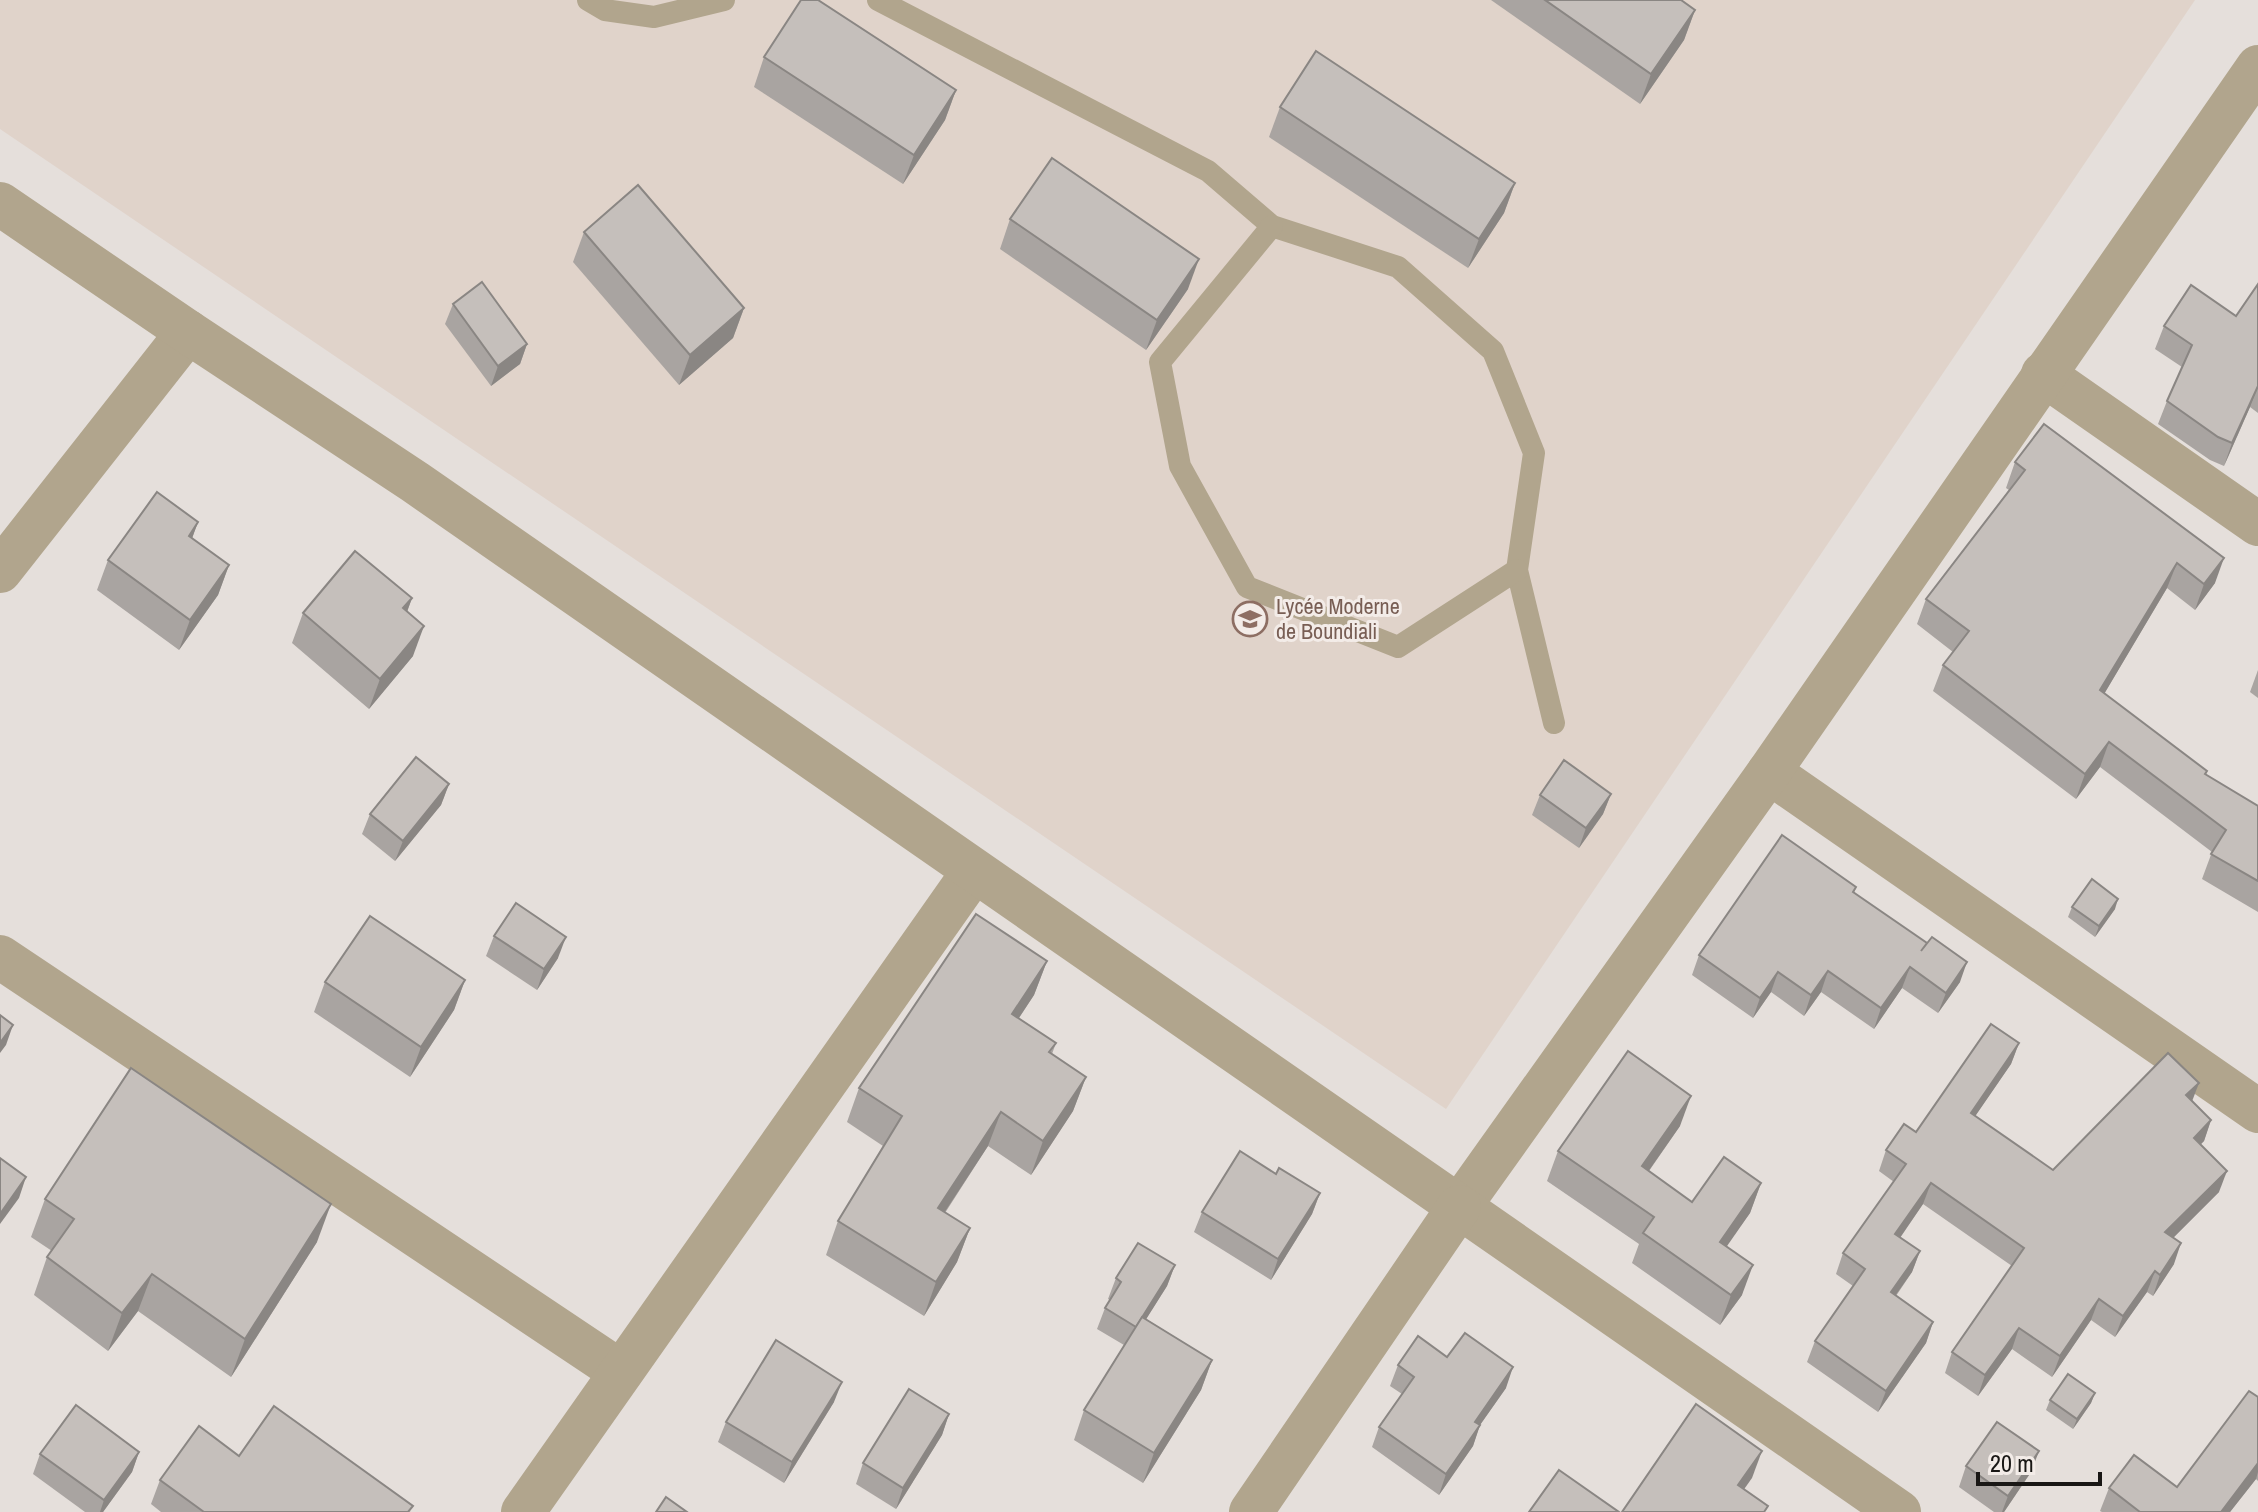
<svg xmlns="http://www.w3.org/2000/svg" width="2258" height="1512" viewBox="0 0 2258 1512" font-family="'Archivo Narrow',sans-serif">
  <rect width="100%" height="100%" fill="#e5dfdb"/>
  <path fill="#e0d3ca" d="M0,0H2195L1446,1109L0,129Z"/>
  <g fill="none" stroke-linecap="round" stroke-linejoin="round">
    <g stroke="#b1a58d" stroke-width="22">
      <path d="M588,0L605,10L654,17L724,0"/>
      <path d="M878,0L1208,171L1272,226L1398,267L1493,351L1534,453L1517,570L1554,723"/>
      <path d="M1272,226L1160,362L1180,466L1247,587L1398,647L1517,570"/>
    </g>
    <g stroke="#b1a58d" stroke-width="44">
      <path d="M2043,374L2258,524"/>
      <path d="M0,571L188,332"/>
      <path d="M1769,772L2258,1111"/>
      <path d="M0,957L621,1372"/>
      <path d="M1459,1207L1769,772L2258,67"/>
      <path d="M523,1512L974,871"/>
    </g>
    <g stroke="#b1a58d" stroke-width="44">
      <path d="M0,204L188,332L415,482L1899,1512"/>
      <path d="M1251,1512L1459,1207"/>
    </g>
  </g>
  <g fill="#a9a4a1">
    <path d="M1491,0H1681L1695,10L1684,40L1640,104Z"/>
    <path d="M764,57L956,90L945,120L903,184L754,87Z"/>
    <path d="M1280,107L1515,183L1504,213L1468,268L1269,137Z"/>
    <path d="M1010,219L1188,289L1146,350L1000,249Z"/>
    <path d="M584,232L744,308L733,338L679,385L573,262Z"/>
    <path d="M2258,284V413L2250,407L2224,466L2210,460L2158,424L2167,401L2182,367L2155,349L2164,326L2236,316Z"/>
    <path d="M453,304L527,344L520,364L491,386L445,324Z"/>
    <path d="M2015,462L2215,583L2195,610L2167,588L2104,694L2207,771L2206,775L2258,806V912L2202,879L2212,852L2100,767L2076,799L1933,691L1943,665L1953,652L1917,624L1926,599L2009,490L2006,488Z"/>
    <path d="M198,522L192,538L229,565L218,595L179,650L97,590L108,560Z"/>
    <path d="M412,598L407,612L413,656L369,709L292,643L303,613Z"/>
    <path d="M2258,670V698L2250,692Z"/>
    <path d="M449,784L441,805L395,861L362,834L370,814Z"/>
    <path d="M1611,794L1603,814L1579,848L1532,815L1540,795Z"/>
    <path d="M1856,887L1854,893L1960,982L1938,1013L1902,988L1874,1029L1821,992L1804,1016L1771,992L1753,1018L1692,975L1699,955Z"/>
    <path d="M2072,907L2115,909L2095,937L2068,917Z"/>
    <path d="M494,936L558,958L537,990L486,956Z"/>
    <path d="M1047,961L1034,995L1019,1018L1056,1043L1052,1054L1086,1077L1073,1111L1031,1175L988,1146L945,1213L970,1228L957,1262L924,1316L826,1255L838,1221L883,1146L847,1122L859,1088Z"/>
    <path d="M465,980L454,1010L410,1077L314,1012L325,982Z"/>
    <path d="M2019,1043L2011,1064L1975,1116L2053,1170L2192,1102L2211,1120L2204,1141L2200,1145L2219,1192L2173,1238L2174,1264L2153,1296L2147,1292L2115,1337L2091,1320L2052,1377L2012,1349L1978,1396L1945,1373L1952,1352L2012,1266L1923,1204L1900,1238L1920,1251L1912,1272L1896,1296L1933,1322L1926,1343L1878,1412L1807,1362L1815,1341L1853,1286L1836,1274L1843,1253L1894,1182L1879,1171L1886,1150L1916,1132Z"/>
    <path d="M1680,1126L1649,1171L1692,1202L1761,1183L1750,1213L1726,1246L1742,1295L1720,1325L1632,1263L1639,1244L1547,1181L1558,1151Z"/>
    <path d="M1276,1174L1320,1193L1312,1214L1271,1280L1194,1232L1202,1212Z"/>
    <path d="M45,1199L317,1242L231,1377L138,1311L108,1351L34,1295L47,1257L52,1251L31,1237Z"/>
    <path d="M1175,1265L1167,1286L1146,1319L1212,1360L1201,1390L1143,1483L1074,1440L1084,1410L1124,1345L1097,1329L1105,1308L1110,1300L1108,1299L1116,1278Z"/>
    <path d="M1447,1357L1506,1388L1480,1425L1473,1446L1439,1495L1372,1447L1379,1427L1402,1394L1390,1386L1398,1365Z"/>
    <path d="M2095,1393L2091,1403L2073,1429L2046,1410L2050,1400Z"/>
    <path d="M2258,1397V1481L2256,1479L2230,1512H2102L2100,1511L2109,1488L2177,1487Z"/>
    <path d="M834,1402L784,1483L718,1442L726,1422Z"/>
    <path d="M949,1414L942,1435L896,1509L856,1484L863,1463Z"/>
    <path d="M139,1452L132,1472L103,1512H85L33,1474L40,1454Z"/>
    <path d="M239,1456L411,1512H161L151,1504L160,1480Z"/>
    <path d="M1966,1466L2031,1472L2004,1512H1994L1959,1487Z"/>
  </g>
  <g fill="#8a8683">
    <path d="M1695,10L1684,40L1640,104L1651,74Z"/>
    <path d="M956,90L945,120L903,184L914,155Z"/>
    <path d="M1515,183L1504,213L1468,268L1479,239Z"/>
    <path d="M1199,259L1188,289L1146,350L1157,320Z"/>
    <path d="M744,308L733,338L679,385L690,355Z"/>
    <path d="M527,344L520,364L491,386L498,366Z"/>
    <path d="M2258,386L2250,407L2224,466L2232,443Z"/>
    <path d="M198,522L187,552L189,536Z"/>
    <path d="M2224,558L2215,583L2195,610L2204,584Z"/>
    <path d="M2177,563L2167,588L2091,716L2100,690Z"/>
    <path d="M229,565L218,595L179,650L190,620Z"/>
    <path d="M412,598L401,628L403,608Z"/>
    <path d="M424,626L413,656L369,709L380,679Z"/>
    <path d="M2109,742L2100,767L2076,799L2085,774Z"/>
    <path d="M449,784L441,805L395,861L403,841Z"/>
    <path d="M1611,794L1603,814L1579,848L1586,828Z"/>
    <path d="M2118,899L2115,909L2095,937L2099,926Z"/>
    <path d="M566,937L558,958L537,990L544,969Z"/>
    <path d="M1047,961L1034,995L999,1048L1012,1014Z"/>
    <path d="M1967,962L1960,982L1938,1013L1946,993Z"/>
    <path d="M1910,967L1902,988L1874,1029L1881,1008Z"/>
    <path d="M1828,971L1821,992L1804,1016L1811,995Z"/>
    <path d="M1778,972L1771,992L1753,1018L1760,998Z"/>
    <path d="M465,980L454,1010L410,1077L421,1047Z"/>
    <path d="M13,1025L6,1045L0,1053V1043Z"/>
    <path d="M2019,1043L2011,1064L1963,1134L1971,1113Z"/>
    <path d="M1086,1077L1073,1111L1031,1175L1043,1141Z"/>
    <path d="M2199,1083L2191,1104L2186,1095Z"/>
    <path d="M1691,1096L1680,1126L1631,1196L1642,1166Z"/>
    <path d="M1001,1112L988,1146L925,1242L938,1208Z"/>
    <path d="M2211,1120L2204,1141L2186,1159L2194,1138Z"/>
    <path d="M2227,1171L2219,1192L2158,1253L2165,1232Z"/>
    <path d="M26,1177L19,1198L0,1224V1214Z"/>
    <path d="M1761,1183L1750,1213L1709,1272L1720,1242Z"/>
    <path d="M1931,1183L1923,1204L1888,1255L1895,1234Z"/>
    <path d="M1320,1193L1312,1214L1271,1280L1278,1259Z"/>
    <path d="M331,1204L317,1242L231,1377L245,1339Z"/>
    <path d="M970,1228L957,1262L924,1316L936,1282Z"/>
    <path d="M2181,1243L2174,1264L2153,1296L2160,1275Z"/>
    <path d="M1920,1251L1912,1272L1883,1313L1891,1292Z"/>
    <path d="M1175,1265L1167,1286L1128,1348L1136,1327Z"/>
    <path d="M1753,1265L1742,1295L1720,1325L1731,1295Z"/>
    <path d="M2155,1271L2147,1292L2115,1337L2123,1316Z"/>
    <path d="M152,1274L138,1311L108,1351L122,1313Z"/>
    <path d="M2099,1299L2091,1320L2052,1377L2060,1356Z"/>
    <path d="M1933,1322L1926,1343L1878,1412L1886,1391Z"/>
    <path d="M2019,1328L2012,1349L1978,1396L1985,1375Z"/>
    <path d="M1212,1360L1201,1390L1143,1483L1154,1453Z"/>
    <path d="M1513,1367L1506,1388L1468,1442L1475,1422Z"/>
    <path d="M842,1382L834,1402L784,1483L792,1462Z"/>
    <path d="M2095,1393L2091,1403L2073,1429L2077,1419Z"/>
    <path d="M949,1414L942,1435L896,1509L903,1488Z"/>
    <path d="M1480,1425L1473,1446L1439,1495L1446,1474Z"/>
    <path d="M1762,1451L1752,1478L1728,1512L1738,1485Z"/>
    <path d="M2039,1451L2031,1472L2004,1512H2002L2008,1496Z"/>
    <path d="M139,1452L132,1472L103,1512H100L104,1500Z"/>
    <path d="M2258,1463V1472L2256,1479L2230,1512H2221Z"/>
  </g>
  <g fill="#c5bfbb" stroke="#8a8683" stroke-width="2">
    <path d="M801,0H818L956,90L914,155L764,57Z"/>
    <path d="M1545,0H1681L1695,10L1651,74Z"/>
    <path d="M1316,51L1515,183L1479,239L1280,107Z"/>
    <path d="M1052,158L1199,259L1157,320L1010,219Z"/>
    <path d="M638,185L744,308L690,355L584,232Z"/>
    <path d="M482,282L527,344L498,366L453,304Z"/>
    <path d="M2258,284V386L2232,443L2218,437L2167,401L2192,345L2164,326L2191,285L2236,316Z"/>
    <path d="M2044,424L2224,558L2204,584L2177,563L2100,690L2207,771L2205,774L2258,806V881L2211,854L2226,830L2109,742L2085,774L1943,665L1969,631L1926,599L2025,470L2015,462Z"/>
    <path d="M157,492L198,522L189,536L229,565L190,620L108,560Z"/>
    <path d="M355,551L412,598L403,608L424,626L380,679L303,613Z"/>
    <path d="M416,757L449,784L403,841L370,814Z"/>
    <path d="M1564,760L1611,794L1586,828L1540,795Z"/>
    <path d="M1782,835L1856,887L1853,892L1927,943L1921,951L1932,937L1967,962L1946,993L1910,967L1881,1008L1828,971L1811,995L1778,972L1760,998L1699,955Z"/>
    <path d="M2092,879L2118,899L2099,926L2072,907Z"/>
    <path d="M516,903L566,937L544,969L494,936Z"/>
    <path d="M976,914L1047,961L1012,1014L1056,1043L1049,1052L1086,1077L1043,1141L1001,1112L938,1208L970,1228L936,1282L838,1221L902,1116L859,1088Z"/>
    <path d="M370,916L465,980L421,1047L325,982Z"/>
    <path d="M0,1015L13,1025L0,1043Z"/>
    <path d="M1991,1024L2019,1043L1971,1113L2053,1170L2168,1053L2199,1083L2186,1095L2211,1120L2194,1138L2227,1171L2165,1232L2181,1243L2160,1275L2155,1271L2123,1316L2099,1299L2060,1356L2019,1328L1985,1375L1952,1352L2024,1248L1931,1183L1895,1234L1920,1251L1891,1292L1933,1322L1886,1391L1815,1341L1865,1269L1843,1253L1906,1164L1886,1150L1904,1124L1916,1132Z"/>
    <path d="M1628,1051L1691,1096L1642,1166L1692,1202L1724,1157L1761,1183L1720,1242L1753,1265L1731,1295L1643,1233L1654,1217L1558,1151Z"/>
    <path d="M131,1068L331,1204L245,1339L152,1274L122,1313L47,1257L74,1219L45,1199Z"/>
    <path d="M1240,1151L1276,1174L1279,1168L1320,1193L1278,1259L1202,1212Z"/>
    <path d="M0,1158L26,1177L0,1214Z"/>
    <path d="M1138,1243L1175,1265L1136,1327L1105,1308L1121,1282L1116,1278Z"/>
    <path d="M1142,1317L1212,1360L1154,1453L1084,1410Z"/>
    <path d="M1465,1333L1513,1367L1475,1422L1480,1425L1446,1474L1379,1427L1414,1377L1398,1365L1418,1336L1447,1357Z"/>
    <path d="M776,1340L842,1382L792,1462L726,1422Z"/>
    <path d="M2068,1374L2095,1393L2077,1419L2050,1400Z"/>
    <path d="M909,1389L949,1414L903,1488L863,1463Z"/>
    <path d="M2249,1391L2258,1397V1463L2221,1512H2140L2109,1488L2134,1455L2177,1487Z"/>
    <path d="M1696,1404L1762,1451L1738,1485L1768,1506L1764,1512H1622Z"/>
    <path d="M76,1405L139,1452L104,1500L40,1454Z"/>
    <path d="M274,1406L413,1506L408,1512H204L160,1480L199,1426L239,1456Z"/>
    <path d="M1997,1422L2039,1451L2008,1496L1966,1466Z"/>
    <path d="M1559,1470L1619,1512H1529Z"/>
    <path d="M666,1497L687,1512H656Z"/>
  </g>
  <defs>
    <g id="school-ring" transform="scale(1.8)"><circle r="9.5" fill="#f3ece8" stroke="#8d6e63" stroke-width="1.5"/><path d="M0-5L7-2L0 1L-7-2ZM-4 1L0 2.5L4 1V4Q0 6-4 4Z" fill="#8d6e63"/></g>
  </defs>
  <g fill-rule="evenodd">
    <use href="#school-ring" x="1250" y="619"/>
  </g>
  <g text-anchor="middle" dominant-baseline="central" stroke-width="6" stroke-linejoin="round" paint-order="stroke">
    <g font-size="22" fill="#785e54" stroke="#f3ece8" text-anchor="start">
      <text x="1276" y="606">Lycée Moderne<tspan x="1276" dy="25">de Boundiali</tspan></text>
    </g>
  </g>
  <path d="M1978 1472v12h122v-12" fill="none" stroke="#191715" stroke-width="4"/>
  <text x="1990" y="1472" font-size="24" fill="#191715" stroke="#f3ece8" stroke-width="6" paint-order="stroke">20 m</text>
</svg>
